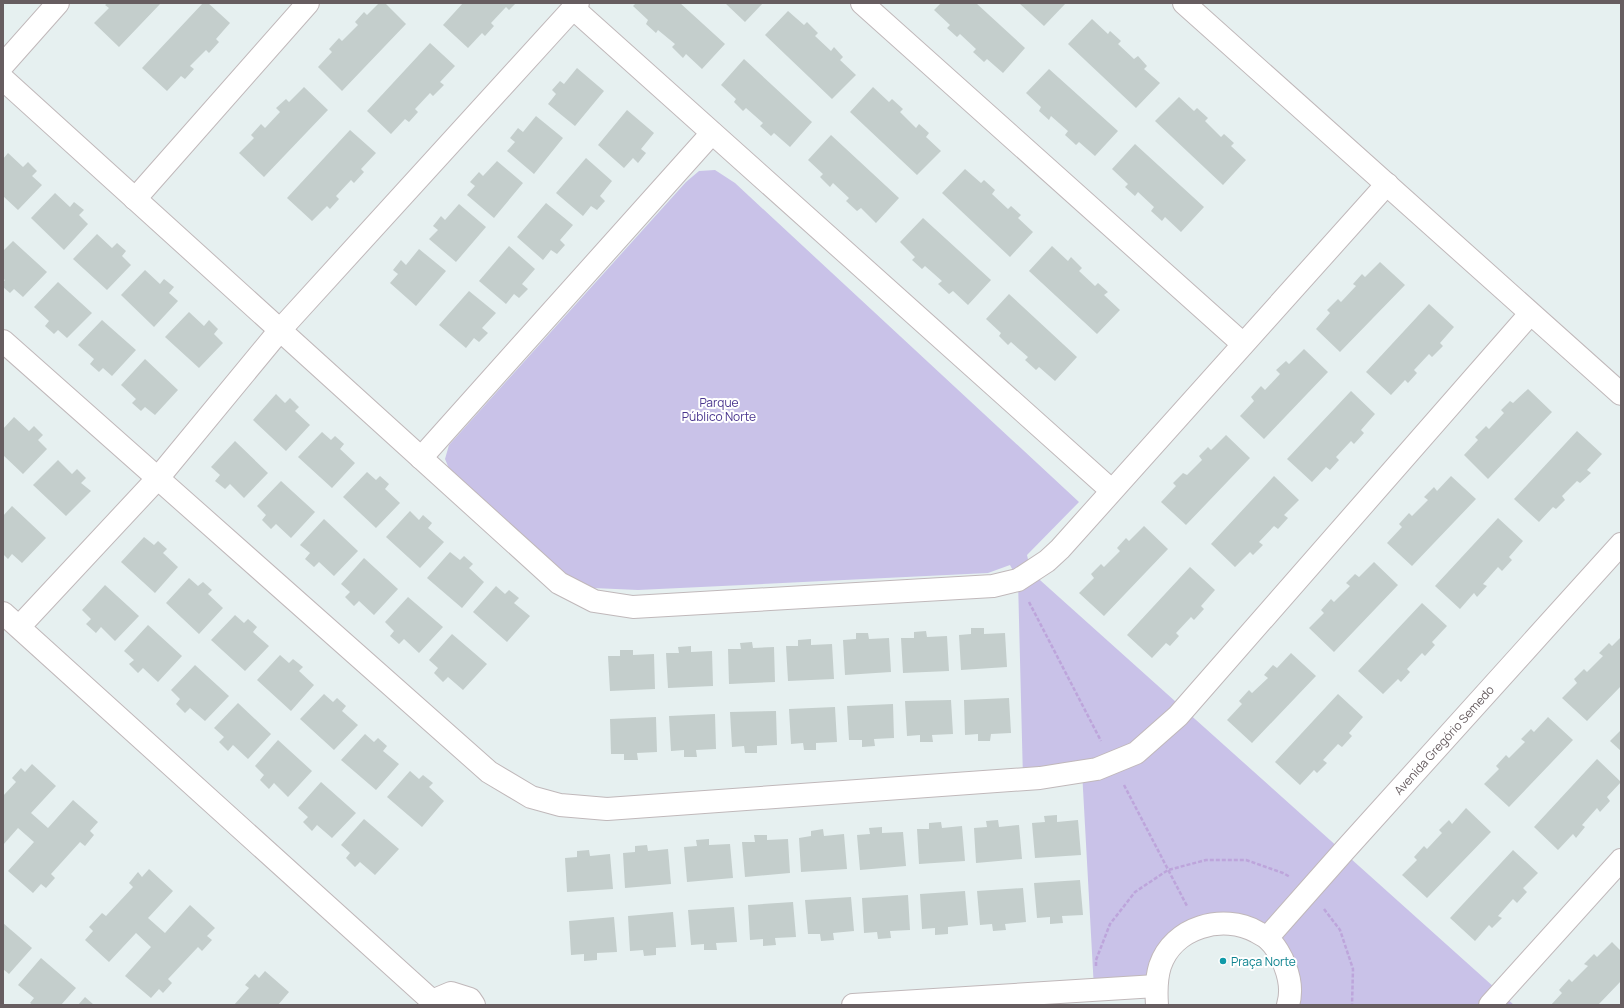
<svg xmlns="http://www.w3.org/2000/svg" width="1624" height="1008" viewBox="0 0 1624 1008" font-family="Manrope,sans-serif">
  <rect width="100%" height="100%" fill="#e6f0f0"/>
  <path fill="#c9c2e8" d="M715,170L735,183L1079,502L1027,555L1031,572L1514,1005H1288L1267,938L1198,928L1156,986L1094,989L1082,771L1023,779L1018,580L1010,565L988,573L638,590L593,588L569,578L450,471L445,459L449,445L686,182L699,171Z"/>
  <g fill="#c4cecc">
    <path d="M108,3H161L119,47L94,23L109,8L105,5Z"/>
    <path d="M203,3H208L230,23L216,39L219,42L209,53L206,50L190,66L194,69L185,79L181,76L167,91L142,68Z"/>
    <path d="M379,3H385L406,24L342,91L318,67L332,52L329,49L339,38L342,41L358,25L355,22L364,12L367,15Z"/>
    <path d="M463,3H516L509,10L506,7L491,23L494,26L485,36L482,33L468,48L443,25Z"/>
    <path d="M636,3H680L725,44L702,69L686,54L683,58L672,47L675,44L658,30L656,33L646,24L648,20L633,6Z"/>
    <path d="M725,3H763L745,22Z"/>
    <path d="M941,3H976L1025,48L1003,73L987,59L984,62L973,52L976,49L960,34L957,37L947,28L950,25L934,10Z"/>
    <path d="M1019,3H1066L1044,26Z"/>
    <path d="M788,11L804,25L807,22L818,33L815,36L831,51L834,47L843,57L840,60L856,75L832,99L765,35Z"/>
    <path d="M1092,19L1108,34L1110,31L1121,41L1118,44L1134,59L1138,56L1147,66L1144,69L1160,83L1136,108L1068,44Z"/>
    <path d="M430,43L455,66L440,82L444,85L433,96L430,93L415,109L418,112L409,122L405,119L391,134L367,111Z"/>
    <path d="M744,59L812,122L790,147L774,133L771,136L760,126L763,123L746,108L743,111L734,102L736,99L721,85Z"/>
    <path d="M577,68L604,91L575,126L548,104L556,94L552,90L560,81L564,84Z"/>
    <path d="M1049,69L1118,131L1095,156L1079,142L1076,145L1065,135L1068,131L1051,116L1049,120L1039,111L1041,107L1026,93Z"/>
    <path d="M304,87L328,110L264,177L239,153L254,138L251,135L261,124L265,128L280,112L276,108L286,99L289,102Z"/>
    <path d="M873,87L889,102L892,99L903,109L900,112L916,128L919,124L929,133L926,137L941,151L917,175L850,112Z"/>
    <path d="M1179,97L1194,111L1197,108L1208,118L1205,121L1221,137L1224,134L1234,143L1231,146L1246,160L1223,185L1155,121Z"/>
    <path d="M627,110L654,133L641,149L646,153L638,163L633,158L624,168L598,145Z"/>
    <path d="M536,116L563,138L534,174L507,151L515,142L510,138L518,128L523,132Z"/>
    <path d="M350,130L376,153L361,169L364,172L354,183L351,180L336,196L339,199L330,209L327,206L312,221L287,198Z"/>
    <path d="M831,135L899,198L876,223L861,208L857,211L846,201L849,198L833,183L830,187L820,177L823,174L808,160Z"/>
    <path d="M1135,144L1204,207L1181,232L1165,217L1162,221L1151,211L1154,207L1138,192L1135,196L1125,187L1128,184L1112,169Z"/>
    <path d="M8,153L23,167L28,162L37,171L32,176L42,185L18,210L3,196V159Z"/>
    <path d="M586,158L612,181L600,196L605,201L597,210L591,206L583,216L556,193Z"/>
    <path d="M497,161L523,183L494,218L467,195L475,186L470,182L479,172L483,176Z"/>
    <path d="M965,169L981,183L984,180L995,190L992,194L1008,209L1011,206L1021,215L1018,218L1033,232L1010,257L942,193Z"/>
    <path d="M55,193L70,207L74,202L84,210L79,215L88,224L64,250L31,218Z"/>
    <path d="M546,203L573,225L560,240L565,245L557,254L551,250L543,260L517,237Z"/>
    <path d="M459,204L486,227L456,262L429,239L438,230L433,226L441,216L445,220Z"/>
    <path d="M923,218L991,280L968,305L953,291L949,294L938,284L942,281L925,266L922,269L912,260L915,257L900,242Z"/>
    <path d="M97,234L112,248L117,243L126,251L122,256L131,265L107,290L73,259Z"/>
    <path d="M13,241L47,272L23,297L14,289L10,293L3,287V282L5,280L3,279V251Z"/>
    <path d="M509,246L535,269L522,284L528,289L519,298L514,294L506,304L479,281Z"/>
    <path d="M1052,246L1068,261L1071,257L1082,268L1079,271L1095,286L1098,283L1108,292L1104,295L1120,310L1097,334L1029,271Z"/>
    <path d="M419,249L446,271L416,306L390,283L398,274L393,270L401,260L406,265Z"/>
    <path d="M1380,262L1405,285L1340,352L1316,329L1330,313L1327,310L1338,299L1341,302L1356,286L1353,284L1362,274L1365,277Z"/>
    <path d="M145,270L160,284L164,279L174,287L169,293L178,301L154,327L121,295Z"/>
    <path d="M58,282L92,313L67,338L58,330L54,334L45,326L49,321L34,307Z"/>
    <path d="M469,291L496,313L482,328L488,333L479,342L474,338L466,348L439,325Z"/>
    <path d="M1009,294L1077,357L1055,381L1039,367L1036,370L1025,360L1028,357L1011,342L1008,345L999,336L1001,333L986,319Z"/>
    <path d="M1429,304L1454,327L1440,343L1443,346L1432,357L1429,354L1414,370L1417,373L1408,383L1405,380L1391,395L1366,372Z"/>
    <path d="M189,312L204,326L209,320L218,329L214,334L223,343L199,368L165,337Z"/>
    <path d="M102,320L136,350L112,376L103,368L99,372L90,364L94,359L78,345Z"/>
    <path d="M1304,349L1328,372L1264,439L1240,416L1254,401L1251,397L1261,386L1265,390L1280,374L1276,370L1286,361L1289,364Z"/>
    <path d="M145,359L178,390L155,415L145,407L141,411L132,403L136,399L121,385Z"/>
    <path d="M1528,389L1552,412L1488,479L1464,455L1478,440L1475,437L1486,426L1489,429L1504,413L1501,410L1510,401L1513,403Z"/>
    <path d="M1351,391L1375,414L1361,430L1364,433L1354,444L1351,441L1336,457L1339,460L1330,470L1326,467L1312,482L1287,459Z"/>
    <path d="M276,394L285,403L290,398L299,407L295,411L310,425L286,451L253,420Z"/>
    <path d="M14,417L29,431L34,426L43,435L38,440L47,449L23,474L3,455V429Z"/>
    <path d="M1577,431L1602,454L1587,470L1591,473L1580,483L1577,481L1562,496L1565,500L1556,509L1553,507L1539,522L1514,499Z"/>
    <path d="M322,432L331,440L335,436L344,444L340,449L355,463L332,488L298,457Z"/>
    <path d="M1226,435L1250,458L1186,525L1161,502L1176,486L1173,483L1183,473L1187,475L1202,460L1199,456L1208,447L1211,450Z"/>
    <path d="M235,441L268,473L244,498L230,484L225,489L215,481L220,475L211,467Z"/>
    <path d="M58,460L72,474L77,469L86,478L81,483L91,491L66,516L33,485Z"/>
    <path d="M367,472L376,480L380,476L389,484L385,489L400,503L376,528L343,497Z"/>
    <path d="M1274,476L1299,500L1284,515L1288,518L1278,529L1274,526L1259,542L1263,545L1253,555L1250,552L1235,567L1211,544Z"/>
    <path d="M1451,476L1476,499L1412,566L1387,543L1402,527L1399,524L1409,513L1412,516L1428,500L1424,497L1434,487L1437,491Z"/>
    <path d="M281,481L315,512L291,538L276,524L271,529L262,520L266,515L257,506Z"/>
    <path d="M12,506L46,538L22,563L12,554L8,559L3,554V516Z"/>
    <path d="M410,511L419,520L423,515L432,523L428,528L444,542L420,568L386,537Z"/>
    <path d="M1498,518L1523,541L1509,557L1512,560L1502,571L1498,567L1483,584L1487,586L1477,597L1474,593L1460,609L1435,586Z"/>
    <path d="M324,519L358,551L334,576L319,562L314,567L305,559L310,553L300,545Z"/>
    <path d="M1144,526L1168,549L1104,616L1079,593L1094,578L1091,574L1101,564L1104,567L1120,551L1117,548L1126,538L1129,541Z"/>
    <path d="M144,537L154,545L158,541L167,549L163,553L178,567L155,593L121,562Z"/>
    <path d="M450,552L460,560L464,556L473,564L469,568L484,582L462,608L427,578Z"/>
    <path d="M364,558L398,589L374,615L359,601L354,606L345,597L350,592L341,584Z"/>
    <path d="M1374,562L1398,585L1334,652L1309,628L1324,613L1321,610L1331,599L1334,602L1350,586L1346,583L1355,574L1359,577Z"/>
    <path d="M1190,567L1215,590L1201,606L1204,609L1194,620L1191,617L1176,633L1179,636L1170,646L1166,643L1152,658L1127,635Z"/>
    <path d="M189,578L198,586L203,582L212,590L208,594L223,608L199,634L166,603Z"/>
    <path d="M105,585L139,616L115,641L101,627L96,633L86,624L91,619L82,610Z"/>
    <path d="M496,586L505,594L509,590L519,598L514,603L530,616L507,642L473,612Z"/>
    <path d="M408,597L443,627L419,653L404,639L399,644L390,636L394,631L385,622Z"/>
    <path d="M1422,603L1447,626L1432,642L1435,645L1425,656L1422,653L1407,669L1410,672L1401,682L1398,679L1383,694L1358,671Z"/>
    <path d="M235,615L244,623L248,619L257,627L253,632L269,646L245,671L211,640Z"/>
    <path d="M148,625L182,656L158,682L143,668L138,673L129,664L134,660L124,651Z"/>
    <path d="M971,628H984V634L1005,633L1007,667L961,670L959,635L971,634Z"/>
    <path d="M926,631L927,637L947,636L949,671L903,673L901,638H914V632Z"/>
    <path d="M856,633H868L869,639L889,638L891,672L845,675L843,640L856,639Z"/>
    <path d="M452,634L487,664L463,690L448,677L443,682L434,673L438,668L429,660Z"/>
    <path d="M1621,637V686L1587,721L1562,698L1577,683L1574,679L1584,669L1587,672L1603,656L1599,653L1609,643L1612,646Z"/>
    <path d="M811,639V645L832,644L834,679L788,681L786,646H798V640Z"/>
    <path d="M752,642L753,648L774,647L775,682L729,684L728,649H741L740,643Z"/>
    <path d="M691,646V652L712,651L713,686L668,688L666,653H679L678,647Z"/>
    <path d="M620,650H633V655L654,654L655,689L610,691L608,656H620Z"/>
    <path d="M1291,653L1316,676L1252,743L1227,720L1242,704L1239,701L1249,690L1252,693L1268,678L1264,675L1273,665L1277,668Z"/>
    <path d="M280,655L289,663L293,659L303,667L299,671L314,685L291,711L257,680Z"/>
    <path d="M195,665L229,696L205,721L190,708L185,713L176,704L180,699L171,690Z"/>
    <path d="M324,694L333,702L337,698L346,706L342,711L358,725L334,750L300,719Z"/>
    <path d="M1338,694L1363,717L1349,733L1352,736L1342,747L1338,744L1323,760L1327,763L1317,773L1314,770L1300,785L1275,762Z"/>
    <path d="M1009,698L1011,733L991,734L990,741H978V734L965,735L964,700Z"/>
    <path d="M951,700L953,734L932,735L933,742H920V735L907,736L905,701Z"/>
    <path d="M238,703L271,734L248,759L233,745L228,751L219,742L224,737L214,728Z"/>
    <path d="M893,704L894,738L874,739L875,746L862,747V740H849L847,706Z"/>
    <path d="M835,707L837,742L816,743V750H804L803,743L791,744L789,709Z"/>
    <path d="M776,711L777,745L757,746V753H745L744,746L732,747L730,712Z"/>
    <path d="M715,714L716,749L696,750L697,757H684V750L671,751L669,716Z"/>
    <path d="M656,717L657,752L637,753L638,760H624V754H611L610,719Z"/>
    <path d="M1548,717L1573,740L1509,807L1484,784L1499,769L1496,766L1506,755L1509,758L1525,742L1521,739L1531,729L1534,732Z"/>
    <path d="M1621,730V751L1610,741Z"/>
    <path d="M365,734L374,742L378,738L387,746L383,751L399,764L376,790L341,760Z"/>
    <path d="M278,740L312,771L288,797L274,783L269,789L260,780L264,775L255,766Z"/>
    <path d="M1597,759L1621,782L1607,797L1610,801L1600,812L1597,808L1582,825L1585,827L1576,838L1573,834L1558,850L1534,827Z"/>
    <path d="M32,764L56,786L31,813L48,828L73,800L98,822L90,831L94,835L85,846L80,842L51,874L55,878L46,888L41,884L33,893L8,871L34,842L18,828L3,845V796L16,782L12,778L21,768L25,772Z"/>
    <path d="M410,771L419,779L423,775L433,783L429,787L444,801L422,827L387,797Z"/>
    <path d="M321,782L356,813L332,838L317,825L312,831L303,822L308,817L298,808Z"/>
    <path d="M1466,808L1491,832L1427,898L1402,875L1417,860L1414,857L1424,846L1427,849L1442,833L1439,830L1449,820L1452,824Z"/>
    <path d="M1057,815V822L1078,820L1081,855L1035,858L1032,823L1045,822L1044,816Z"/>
    <path d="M364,819L399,849L375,875L360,862L355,867L346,858L350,853L341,845Z"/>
    <path d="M998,820L999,827L1019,825L1022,859L976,863L974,828L987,827L986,821Z"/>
    <path d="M941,822L942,828L962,826L965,861L919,864L917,829H929V823Z"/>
    <path d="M882,827V833L903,832L906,866L860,870L857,835L870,834L869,828Z"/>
    <path d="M823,829L824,836L844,834L847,869L801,872L799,838L811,836V831Z"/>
    <path d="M754,835H767V840L788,839L790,873L745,877L742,842H755Z"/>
    <path d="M709,839V845L730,844L733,878L687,882L684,847L697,846L696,840Z"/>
    <path d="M647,845L648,851L668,849L671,884L625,888L623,853L635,852V846Z"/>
    <path d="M589,850L590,856L610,854L613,889L567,892L565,858L577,857V851Z"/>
    <path d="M1513,850L1538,873L1523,888L1527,892L1517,903L1513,899L1498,916L1502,918L1492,928L1489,925L1475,941L1450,918Z"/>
    <path d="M149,869L173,891L148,918L165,933L190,905L215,928L207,936L212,940L202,951L198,947L168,979L172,983L163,993L159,989L151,998L125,976L151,947L136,933L109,962L85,940L93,931L89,927L102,913L106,916L133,887L129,883L138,872L142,877Z"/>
    <path d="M1080,880L1083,915L1062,916L1063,923L1050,924V917L1037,918L1034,883Z"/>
    <path d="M1023,888L1026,922L1005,924L1006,930L993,931L992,924L980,925L977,891Z"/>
    <path d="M965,891L968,925L948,927V934L935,935V928L922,929L920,894Z"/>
    <path d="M908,895L910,930L890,931L891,938L878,939L877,932L864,933L862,898Z"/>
    <path d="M851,897L854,931L833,933L834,940L821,941L820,934H808L805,900Z"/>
    <path d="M793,902L796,937L775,938L776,945L763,946V939L750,940L748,905Z"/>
    <path d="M734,907L737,942L716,943L717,950H704V944L691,945L688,910Z"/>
    <path d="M673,912L676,947L656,948V955L644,956L643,950L630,951L628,916Z"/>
    <path d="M614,917L617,952L597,953V960L584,961V954L571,955L569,921Z"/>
    <path d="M3,923L32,948L9,974L3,969Z"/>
    <path d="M1612,942L1621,951V981L1598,1005H1551L1562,993L1559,990L1569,979L1572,982L1588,966L1584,964L1594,954L1597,957Z"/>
    <path d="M41,958L76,988L61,1005H33L30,1003L34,998L18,985Z"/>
    <path d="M265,971L289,992L278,1005H234L249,988L245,985L255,974L259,978Z"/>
    <path d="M85,997L94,1005H78Z"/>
  </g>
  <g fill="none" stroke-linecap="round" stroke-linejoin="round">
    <g stroke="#c0b8ba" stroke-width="24">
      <g id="street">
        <path d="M862,3L1243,344"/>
        <path d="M1184,3L1621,394"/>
        <path d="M573,8L1111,490"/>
        <path d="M3,65L58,3"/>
        <path d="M3,79L559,583L594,601L633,607L993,586L1018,580L1047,561L1060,549L1387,184"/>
        <path d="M135,199L308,3"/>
        <path d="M3,341L489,772L531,797L560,805L607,809L1040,778L1097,769L1136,753L1178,716L1530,314"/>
        <path d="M421,458L712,133"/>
        <path d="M3,613L432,1001"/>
        <path d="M19,627L158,478L280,330L578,3"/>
        <path d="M1267,938L1344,851L1621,544"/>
        <path d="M430,1005L432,1001L451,993L470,999L474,1005"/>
        <path d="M853,1005L1156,986"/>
        <path d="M1157,1005C1156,991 1156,979 1160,966C1173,927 1223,913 1257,932C1260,934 1265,936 1267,938C1275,945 1282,957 1285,966C1290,979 1292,992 1288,1005"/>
        <path d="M1490,1005L1621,860"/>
      </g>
    </g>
    <g stroke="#bda5db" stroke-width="2.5" stroke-dasharray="4 2" stroke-linecap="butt">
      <path d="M1029,602L1101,741"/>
      <path d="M1124,785L1187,906"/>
      <path d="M1324,909L1340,930L1353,969L1352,1005"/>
      <path d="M1096,966V960L1110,924L1135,892L1168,870L1206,860H1246L1283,873L1290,877"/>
    </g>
    <use href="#street" stroke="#fff" stroke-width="22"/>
  </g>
  <circle fill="#0f9aa8" stroke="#fff" stroke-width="1.5" cx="1223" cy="961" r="4"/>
  <g text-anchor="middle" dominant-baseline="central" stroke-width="4" stroke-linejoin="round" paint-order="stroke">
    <g font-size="12" fill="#49358e" stroke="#fff">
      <text x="719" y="402">Parque<tspan x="719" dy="14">Público Norte</tspan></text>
    </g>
    <g font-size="12" fill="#675d60" stroke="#fff">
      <text transform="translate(1444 740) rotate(-48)">Avenida Gregório Semedo</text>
    </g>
    <g font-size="12" fill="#0d838f" stroke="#fff" text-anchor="start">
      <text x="1231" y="961">Praça Norte</text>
    </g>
  </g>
  <rect width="1624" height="1008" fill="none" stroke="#675d60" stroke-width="8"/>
</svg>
